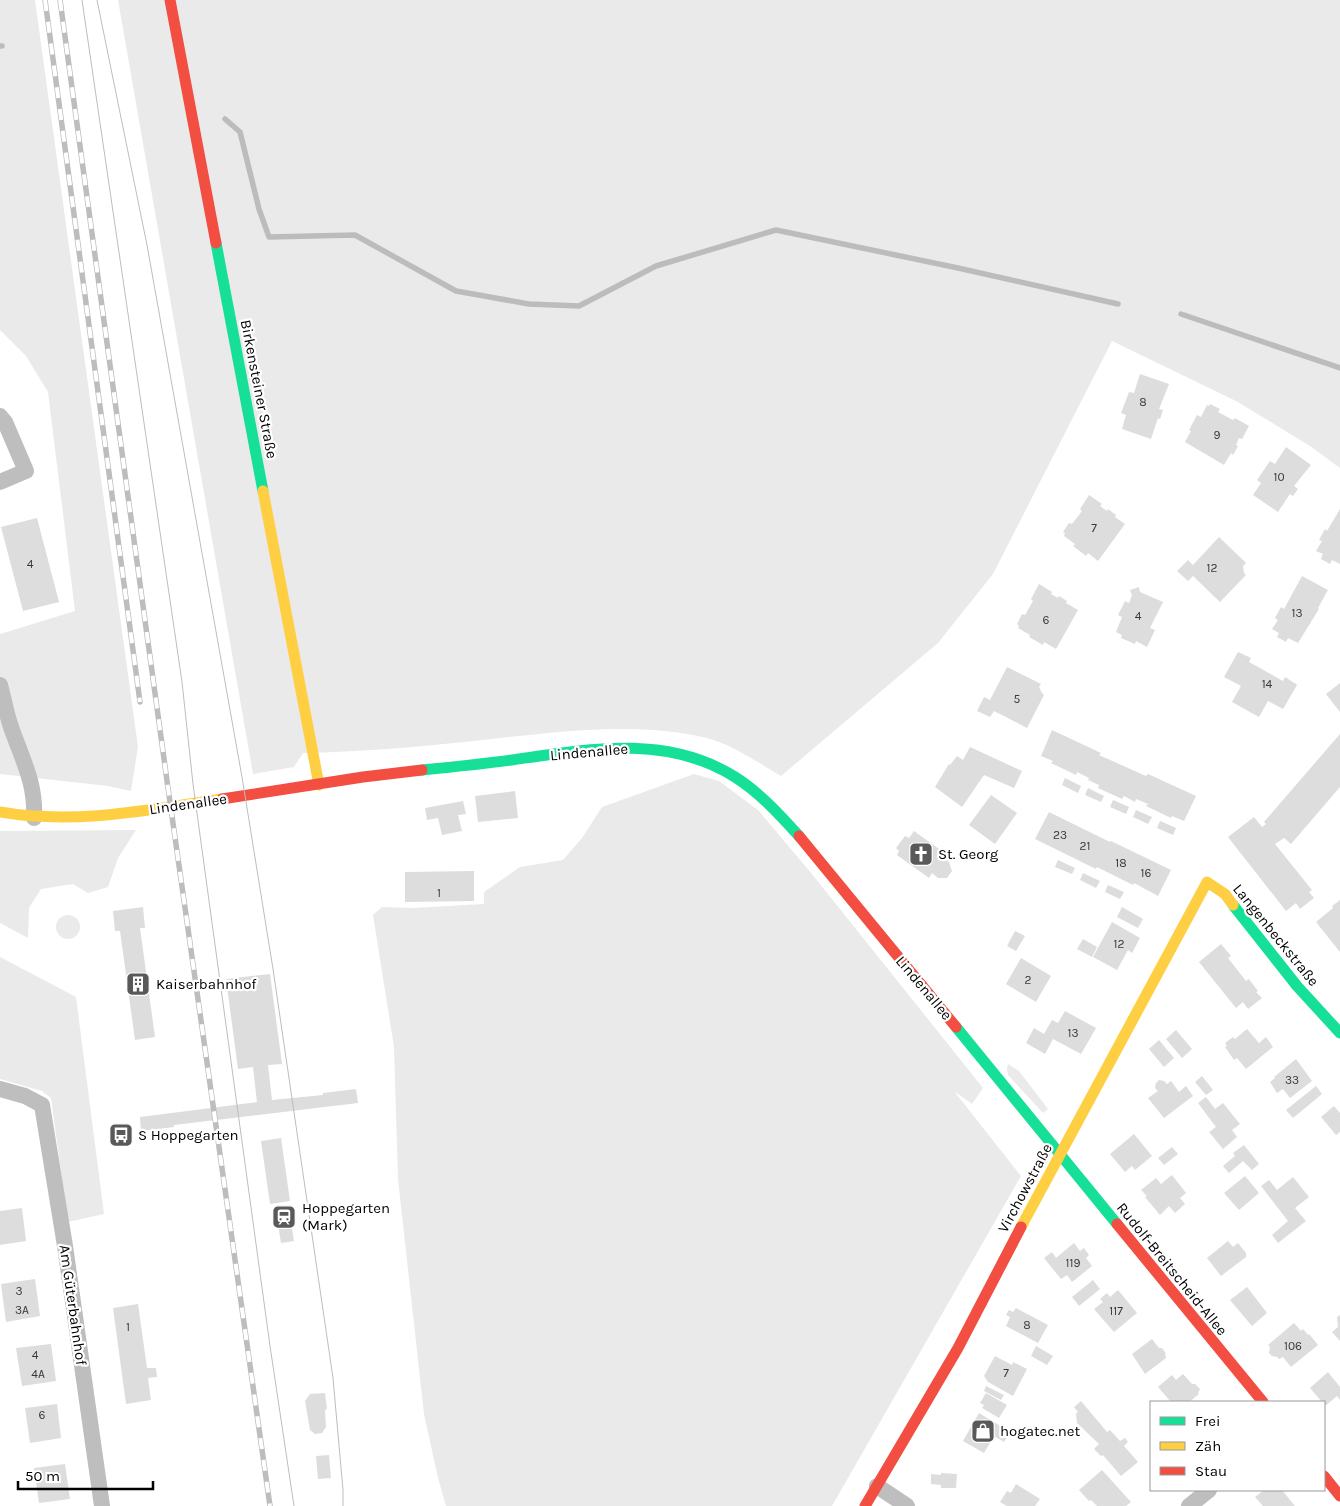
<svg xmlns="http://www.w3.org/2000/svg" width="1340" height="1506" viewBox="0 0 1340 1506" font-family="Karla,sans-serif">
  <rect width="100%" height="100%" fill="#fff"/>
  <g fill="#eaeaea">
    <path d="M0,0H35L138,747L131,791L108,786L0,774V634L75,611L48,392L26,356L0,330Z"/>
    <path d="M118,0H1340V468L1310,446L1238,402L1112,341L993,574L938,643L781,776C759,763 731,744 707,738C632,720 548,733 473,741C416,747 360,752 303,753L294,767L253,774Z"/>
    <path d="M694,774L719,781L758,810L812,874L983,1088L972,1104L954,1091L1021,1176L832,1506H446L438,1478L424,1414L398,1179L394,1047L373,915L382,907L412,908L484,904V892L520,867L563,860L582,838L602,807Z"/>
    <path d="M136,830L118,858L108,887L88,893L73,884L41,889L29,908L28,938L0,923V831Z"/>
    <circle cx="68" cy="927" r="12"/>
    <path d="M0,957L76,997L104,1214L68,1222L51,1098L42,1091L0,1079Z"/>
    <path d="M1008,1064L1019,1071L1048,1109L1043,1113L1008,1075L1007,1069Z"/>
  </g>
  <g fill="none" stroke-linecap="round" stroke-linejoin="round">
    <g stroke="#bcbcbc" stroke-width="5.5">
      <path d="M0,46H2"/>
      <path d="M225,119L240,132L259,209L269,237L355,235L456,291L529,304L579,306L656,266L776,230L958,268L1118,304"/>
      <path d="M1181,314L1340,368"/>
    </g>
  </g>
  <g fill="#ddd">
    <path d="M1140,374L1169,384L1159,409L1163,410L1160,419L1158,418L1151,439L1122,429L1126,415L1121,413L1129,392L1134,393Z"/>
    <path d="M1210,404L1220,409L1218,412L1233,420L1235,418L1249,426L1242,439L1239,438L1236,445L1238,446L1233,455L1231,453L1224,465L1185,442L1191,431L1189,430L1197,415L1201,417L1207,405L1209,406Z"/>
    <path d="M1286,447L1311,465L1294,486L1298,489L1293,496L1290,494L1278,512L1253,495L1261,483L1257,480L1270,461L1275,464Z"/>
    <path d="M1089,495L1102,504L1100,506L1107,511L1108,509L1116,515L1115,517L1125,524L1098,561L1088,553L1086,556L1073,546L1075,544L1064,536L1065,533L1063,532L1069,523L1072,524L1082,511L1080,509Z"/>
    <path d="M1340,509V564L1332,560L1330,564L1321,559L1323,554L1316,551L1322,541L1319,540L1325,529L1327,531Z"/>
    <path d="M37,518L59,602L23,611L1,527Z"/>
    <path d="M1219,537L1246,563L1243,566L1244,573L1246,575L1220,602L1193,576L1188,581L1177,571L1188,560L1193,565Z"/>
    <path d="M1302,576L1328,590L1318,608L1319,609L1298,643L1288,638L1286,642L1277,637L1279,633L1272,629L1278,620L1275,618L1281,607L1284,609Z"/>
    <path d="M1039,584L1052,592L1051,594L1058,598L1059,596L1067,601L1066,603L1078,610L1056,649L1044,642L1043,645L1029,637L1030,635L1018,628L1019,626L1017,624L1022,614L1025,615L1033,601L1031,599Z"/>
    <path d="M1139,587L1140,592L1163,602L1150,628L1155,630L1147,647L1136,641L1135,644L1121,638L1122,635L1116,632L1122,617L1118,615L1125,601L1129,603L1132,595L1130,590Z"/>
    <path d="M1238,652L1251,658L1249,662L1283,681L1285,677L1296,684L1297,685L1283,709L1268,701L1259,717L1232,702L1241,686L1224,677Z"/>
    <path d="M1007,667L1041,684L1039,687L1042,693L1044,695L1027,728L994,711L990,717L977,711L984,697L990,700Z"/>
    <path d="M1340,683V712L1326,694Z"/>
    <path d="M1052,730L1101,753L1099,755L1146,776L1148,774L1196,796L1184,821L1172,816L1171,818L1146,806L1148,804L1136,799L1135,802L1124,796L1122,799L1098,788L1099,785L1088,780L1089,778L1077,772L1076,775L1051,763L1053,761L1041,756Z"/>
    <path d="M1340,734V787L1291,844L1284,838L1275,844L1312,890L1309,892L1314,898L1300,909L1296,903L1286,911L1228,837L1254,817L1262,827L1266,824L1264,822Z"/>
    <path d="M970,747L1022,771L1014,788L984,775L962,807L935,787L949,764L950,765L957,756L963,760Z"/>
    <path d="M1065,778L1081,786L1078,793L1062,785Z"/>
    <path d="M1088,788L1104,796L1101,802L1085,795Z"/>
    <path d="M515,791L518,818L478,822L475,796Z"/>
    <path d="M991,795L1017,813L995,844L969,825Z"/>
    <path d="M1113,800L1129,807L1126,814L1110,807Z"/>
    <path d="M463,801L466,814L458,815L462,831L442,835L438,818L427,820L425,808Z"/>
    <path d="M1136,810L1152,817L1148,824L1133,817Z"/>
    <path d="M1049,812L1110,842L1111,841L1171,870L1158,896L1134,883L1133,885L1097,867L1096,869L1035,839Z"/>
    <path d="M1160,821L1176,828L1173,835L1157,828Z"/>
    <path d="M914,831L946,854L943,858L949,862L952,871L947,878H938L932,873L929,878L897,855L899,851L896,848L905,836L909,838Z"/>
    <path d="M1058,860L1075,868L1072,874L1055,867Z"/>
    <path d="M474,871V901L405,902V872Z"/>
    <path d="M1083,873L1100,881L1096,888L1080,880Z"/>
    <path d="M1108,885L1124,892L1120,899L1105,892Z"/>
    <path d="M1340,900V952L1316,922L1333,908L1332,906Z"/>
    <path d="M143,907L145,928H140L155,1037L135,1040L120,931H115L113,911Z"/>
    <path d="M1122,907L1143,919L1138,928L1117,917Z"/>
    <path d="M1112,922L1140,938L1132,953L1128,950L1117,970L1093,957Z"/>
    <path d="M1015,931L1025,936L1016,951L1007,946Z"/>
    <path d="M1083,939L1097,947L1092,957L1077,949Z"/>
    <path d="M1221,944L1231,956L1228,958L1246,981L1249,979L1258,991L1256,992L1262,998L1248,1009L1243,1002L1236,1008L1199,962Z"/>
    <path d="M1021,958L1051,976L1036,1002L1006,984Z"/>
    <path d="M270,974L282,1064L268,1065L272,1100L323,1095V1093L356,1089L358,1103L174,1125V1127L141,1131L140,1117L257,1102L253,1067L238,1069L226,979Z"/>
    <path d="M1065,1011L1096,1028L1081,1054L1053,1039L1045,1054L1026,1043L1034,1028L1044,1034L1052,1020L1058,1023Z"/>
    <path d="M1247,1029L1259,1043L1266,1037L1273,1047L1246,1069L1237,1058L1234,1060L1225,1047L1227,1046L1225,1043L1233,1037L1235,1039Z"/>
    <path d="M1176,1030L1192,1049L1182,1058L1166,1039Z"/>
    <path d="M1159,1040L1174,1058L1164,1067L1149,1049Z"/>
    <path d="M1296,1059L1312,1081L1290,1098L1283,1089L1277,1093L1270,1082L1275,1078L1274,1077Z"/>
    <path d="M1202,1076L1213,1090L1206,1095L1195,1082Z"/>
    <path d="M1159,1080L1164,1081L1167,1084L1171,1081L1179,1092L1186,1086L1193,1096L1164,1118L1148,1098L1158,1091L1155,1088L1156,1083Z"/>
    <path d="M1316,1086L1322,1094L1293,1118L1286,1110Z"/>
    <path d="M1206,1097L1215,1109L1223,1103L1240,1124L1232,1130L1237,1137L1223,1149L1209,1132L1216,1127L1198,1103Z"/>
    <path d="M1334,1106L1340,1113V1132L1336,1135L1321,1117Z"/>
    <path d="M1134,1134L1152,1156L1135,1170L1132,1166L1125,1172L1110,1154Z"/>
    <path d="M281,1138L290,1201L270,1204L261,1141Z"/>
    <path d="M1244,1145L1259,1164L1252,1170L1243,1161L1229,1173L1223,1166L1235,1156L1233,1153Z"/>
    <path d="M1172,1147L1178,1154L1164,1165L1158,1158Z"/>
    <path d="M1172,1175L1186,1193L1180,1198L1185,1204L1175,1213L1169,1206L1160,1215L1145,1197L1147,1196L1141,1190L1156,1178L1161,1184Z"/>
    <path d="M1245,1176L1259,1193L1239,1210L1224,1193Z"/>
    <path d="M1293,1177L1309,1197L1295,1208L1306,1221L1278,1243L1272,1235L1288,1221L1261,1186L1269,1180L1277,1190Z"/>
    <path d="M22,1208L26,1241L0,1245V1211Z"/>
    <path d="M291,1223L294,1241L281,1243L278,1225Z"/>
    <path d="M1228,1241L1233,1247L1238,1243L1246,1253V1257L1221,1276L1207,1258Z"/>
    <path d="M1074,1243L1080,1251L1084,1248L1089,1255L1086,1258L1092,1266L1072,1282L1067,1275L1061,1279L1044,1258L1052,1252L1056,1258Z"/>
    <path d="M35,1279L40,1316L6,1322L1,1284Z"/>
    <path d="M1093,1280L1100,1289L1079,1306L1072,1297Z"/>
    <path d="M1247,1287L1267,1313L1252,1326L1230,1300Z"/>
    <path d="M1118,1290L1137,1313L1114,1332L1094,1309L1103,1302L1100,1299L1107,1293L1110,1297Z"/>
    <path d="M138,1304L147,1368H156L157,1377L148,1378L151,1400L126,1404L113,1308Z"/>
    <path d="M1016,1308L1048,1325L1038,1343L1006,1326L1010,1317L1006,1315L1009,1310L1013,1312Z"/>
    <path d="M1340,1315V1341L1332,1332L1338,1327L1337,1317Z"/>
    <path d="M1294,1323L1301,1331L1303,1329L1308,1335L1309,1334L1318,1345L1291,1367L1283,1357L1279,1359L1277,1357L1272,1356L1269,1353L1270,1347L1268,1345Z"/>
    <path d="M1152,1339L1159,1348H1162L1165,1352L1166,1358L1145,1374L1132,1354Z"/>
    <path d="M51,1344L56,1381L22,1386L16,1348Z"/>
    <path d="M1036,1346L1053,1356L1047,1365L1031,1356Z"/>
    <path d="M995,1356L1012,1365L1013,1362L1027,1369L1013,1396L988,1382L984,1376Z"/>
    <path d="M1328,1372L1340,1387V1400L1337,1396L1325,1406L1324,1402H1322L1310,1388Z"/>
    <path d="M1183,1374L1192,1384H1195L1200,1389L1198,1393L1199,1394L1189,1402H1171L1158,1387L1172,1375L1176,1380Z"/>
    <path d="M986,1386L1004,1395L1001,1400L984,1391Z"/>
    <path d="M325,1393L327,1409L325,1410L326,1427L322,1433L315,1434L310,1430L305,1401L310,1394Z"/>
    <path d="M986,1393L1007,1405L999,1418L982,1408L984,1405L980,1403Z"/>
    <path d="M1081,1401L1107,1432L1110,1430L1120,1441L1125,1438L1128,1442L1124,1446L1138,1462L1121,1476L1103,1455L1101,1456L1094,1449L1099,1444L1077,1423L1076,1413L1078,1412L1074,1407Z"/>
    <path d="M57,1404L61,1438L30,1443L25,1408Z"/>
    <path d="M979,1413L1010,1432L1004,1442L994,1436L984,1453L963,1441Z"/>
    <path d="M329,1455L331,1478L318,1479L316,1456Z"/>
    <path d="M65,1464L70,1499L39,1503L34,1468Z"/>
    <path d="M1102,1470L1131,1502L1126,1506H1097L1091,1500L1089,1501L1079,1490Z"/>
    <path d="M941,1473L957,1474L956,1488H941V1485L931,1484V1474L941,1475Z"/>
    <path d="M1016,1484L1040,1499L1035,1506H1007L1000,1502L1007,1491L1011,1493Z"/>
    <path d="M1264,1490H1282L1295,1506H1263L1255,1497Z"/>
  </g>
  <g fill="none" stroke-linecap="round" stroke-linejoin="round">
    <g stroke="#bebebe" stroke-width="16">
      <path d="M0,416L5,422L26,471L0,482"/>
      <path d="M0,685C4,699 6,713 11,727C22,759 36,783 34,818"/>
      <path d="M0,1089L25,1096L42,1105L65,1246L102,1506"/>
      <path d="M877,1486L907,1506"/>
      <path d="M1189,1506L1209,1490"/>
    </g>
    <g stroke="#16e098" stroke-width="11">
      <path d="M216,243L263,491"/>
      <path d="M422,770C452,767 482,764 512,760C587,749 667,734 735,777C759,792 780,815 799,836"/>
      <path d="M1233,905L1297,986L1340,1033"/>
      <path d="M956,1027L1117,1224"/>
    </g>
    <g stroke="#ffcf43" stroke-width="11">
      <path d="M263,491L319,785"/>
      <path d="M0,812C74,825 148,810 222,799"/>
      <path d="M1021,1227L1207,882L1225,894L1233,905"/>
    </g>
    <g stroke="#f24e42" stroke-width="11">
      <path d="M170,0L216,243"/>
      <path d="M222,799L363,777L422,770"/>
      <path d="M799,836L956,1027"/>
      <path d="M1117,1224L1263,1402"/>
      <path d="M1324,1476L1340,1496"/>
      <path d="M865,1506L958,1348L1021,1227"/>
    </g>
    <g stroke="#bdbdbd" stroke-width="1">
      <path d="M82,0L182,682L193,784L270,1346L294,1506"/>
      <path d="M97,0L147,245L242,777L273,969L333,1378L343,1490V1506"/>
    </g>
    <g stroke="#bdbdbd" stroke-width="5.5">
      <g id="rail">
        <path d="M45,0L140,702"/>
        <path d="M60,0L168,788L270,1506"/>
      </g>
    </g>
    <use href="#rail" stroke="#fff" stroke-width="4" stroke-dasharray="11" stroke-linecap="butt"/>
  </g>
  <defs>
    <g id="church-square" transform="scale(1.25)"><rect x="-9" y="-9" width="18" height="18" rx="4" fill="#595959" stroke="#fff"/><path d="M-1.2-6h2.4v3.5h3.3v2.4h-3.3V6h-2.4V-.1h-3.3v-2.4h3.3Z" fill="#fff"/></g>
    <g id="building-square" transform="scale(1.25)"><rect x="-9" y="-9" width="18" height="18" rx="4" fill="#595959" stroke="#fff"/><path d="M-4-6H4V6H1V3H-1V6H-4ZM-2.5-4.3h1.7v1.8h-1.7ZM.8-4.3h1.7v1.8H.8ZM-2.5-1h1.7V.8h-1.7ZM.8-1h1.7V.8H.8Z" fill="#fff"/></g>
    <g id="bus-square" transform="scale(1.25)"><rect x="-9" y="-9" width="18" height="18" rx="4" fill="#595959" stroke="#fff"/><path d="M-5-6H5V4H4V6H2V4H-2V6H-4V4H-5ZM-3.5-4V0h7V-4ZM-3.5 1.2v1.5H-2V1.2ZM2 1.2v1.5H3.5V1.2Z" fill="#fff"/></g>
    <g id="station-square" transform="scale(1.25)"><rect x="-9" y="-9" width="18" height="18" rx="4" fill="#595959" stroke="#fff"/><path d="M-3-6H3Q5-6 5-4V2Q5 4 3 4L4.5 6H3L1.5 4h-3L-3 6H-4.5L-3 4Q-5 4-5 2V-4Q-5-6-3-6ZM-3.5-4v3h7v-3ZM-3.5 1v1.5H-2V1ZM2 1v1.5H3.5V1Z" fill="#fff"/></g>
    <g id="shop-square" transform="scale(1.25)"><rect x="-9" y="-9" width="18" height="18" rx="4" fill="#595959" stroke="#fff"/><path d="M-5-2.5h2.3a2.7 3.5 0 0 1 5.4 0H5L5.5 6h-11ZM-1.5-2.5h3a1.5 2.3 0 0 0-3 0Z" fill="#fff"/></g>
  </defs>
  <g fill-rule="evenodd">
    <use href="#church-square" x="921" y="854"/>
    <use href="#building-square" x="138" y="984"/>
    <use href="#bus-square" x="121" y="1135"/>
    <use href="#station-square" x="284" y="1217"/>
    <use href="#shop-square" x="983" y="1431"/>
  </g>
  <g text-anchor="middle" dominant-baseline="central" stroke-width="4.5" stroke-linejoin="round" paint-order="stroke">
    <g font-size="12" fill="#373737">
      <text x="1143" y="402">8</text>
      <text x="1217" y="435">9</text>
      <text x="1279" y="477">10</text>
      <text x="1094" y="528">7</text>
      <text x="30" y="564">4</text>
      <text x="1212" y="568">12</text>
      <text x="1297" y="613">13</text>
      <text x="1138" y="616">4</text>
      <text x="1046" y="620">6</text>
      <text x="1267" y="684">14</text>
      <text x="1017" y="699">5</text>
      <text x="1060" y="835">23</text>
      <text x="1085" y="846">21</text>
      <text x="1121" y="863">18</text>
      <text x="1146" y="873">16</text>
      <text x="439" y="893">1</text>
      <text x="1119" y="944">12</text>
      <text x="1028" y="980">2</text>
      <text x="1073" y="1033">13</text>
      <text x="1292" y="1080">33</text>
      <text x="1073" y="1263">119</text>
      <text x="19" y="1291">3</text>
      <text x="22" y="1310">3A</text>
      <text x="1116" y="1311">117</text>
      <text x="1027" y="1325">8</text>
      <text x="128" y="1327">1</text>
      <text x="1293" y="1346">106</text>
      <text x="35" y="1355">4</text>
      <text x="1006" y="1373">7</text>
      <text x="38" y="1374">4A</text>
      <text x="42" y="1415">6</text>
    </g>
    <g font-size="15" fill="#000" stroke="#fff">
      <text transform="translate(259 389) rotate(79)">Birkensteiner Straße</text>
      <text transform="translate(589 752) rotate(-5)">Lindenallee</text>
      <text transform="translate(188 804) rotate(-8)">Lindenallee</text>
      <text transform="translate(1276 935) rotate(51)">Langenbeckstraße</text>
      <text transform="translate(924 988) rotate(50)">Lindenallee</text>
      <text transform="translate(1025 1188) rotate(-62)">Virchowstraße</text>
      <text transform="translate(1172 1269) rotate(51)">Rudolf-Breitscheid-Allee</text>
      <text transform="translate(73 1305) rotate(82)">Am Güterbahnhof</text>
    </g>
    <g font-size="15" fill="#000" stroke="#fff" text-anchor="start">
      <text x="938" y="854">St. Georg</text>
      <text x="156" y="984">Kaiserbahnhof</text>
      <text x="138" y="1135">S Hoppegarten</text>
      <text x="302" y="1208">Hoppegarten<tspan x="302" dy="17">(Mark)</tspan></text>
      <text x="1000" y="1431">hogatec.net</text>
    </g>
  </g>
  <rect x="1150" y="1401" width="175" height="90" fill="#ffffff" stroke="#999999"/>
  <rect x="1160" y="1417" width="25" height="8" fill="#16e098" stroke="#999999"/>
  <text x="1195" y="1426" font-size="15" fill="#000000">Frei</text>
  <rect x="1160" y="1442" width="25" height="8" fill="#ffcf43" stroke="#999999"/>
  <text x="1195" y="1451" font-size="15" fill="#000000">Zäh</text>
  <rect x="1160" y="1467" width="25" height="8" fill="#f24e42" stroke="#999999"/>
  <text x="1195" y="1476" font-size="15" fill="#000000">Stau</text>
  <path d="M18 1481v8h135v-8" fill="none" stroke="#000000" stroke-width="2.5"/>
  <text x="25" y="1481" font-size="15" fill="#000000" stroke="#ffffff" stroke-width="4" paint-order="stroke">50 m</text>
</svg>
